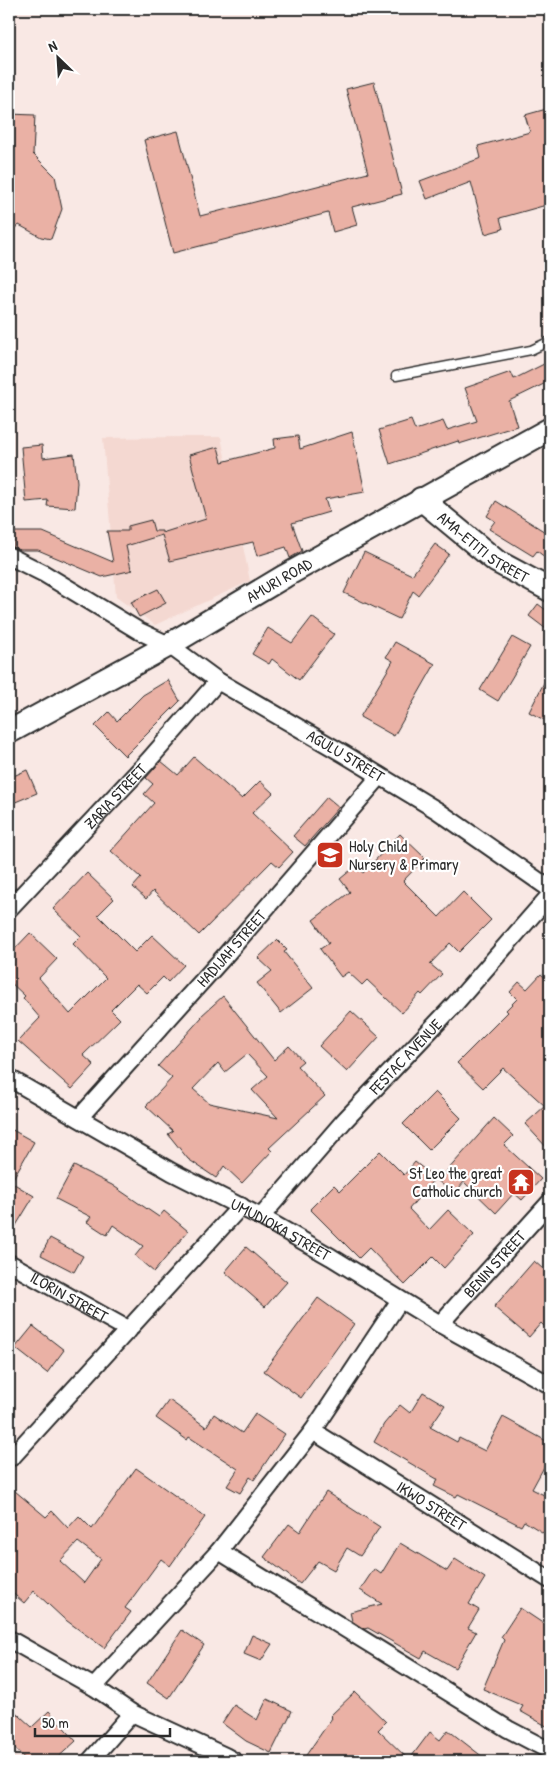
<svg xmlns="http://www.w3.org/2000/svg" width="559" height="1770" viewBox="0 0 559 1770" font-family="'Patrick Hand',sans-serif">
  <rect width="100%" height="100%" fill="#f9e8e4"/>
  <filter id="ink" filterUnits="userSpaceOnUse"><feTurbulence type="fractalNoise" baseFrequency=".02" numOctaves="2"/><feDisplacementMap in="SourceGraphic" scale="10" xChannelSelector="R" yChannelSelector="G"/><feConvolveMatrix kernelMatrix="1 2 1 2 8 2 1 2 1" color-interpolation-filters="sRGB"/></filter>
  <g filter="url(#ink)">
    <path fill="#f4d8d1" d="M185,437H221L250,581L155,625L116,597L103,438Z"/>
    <g fill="#eab1a5" stroke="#2b2b2b" fill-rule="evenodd">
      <path d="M374,82L402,194L352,207L357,225L333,232L328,213L173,253L144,140L178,131L200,216L368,173L346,89Z"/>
      <path d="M550,108V204L500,218L503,229L485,234L471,182L427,199L420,181L481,158L478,146L530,132L525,115Z"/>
      <path d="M9,114L35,115L33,154L55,176L62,209L51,239L41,237L19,225L9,232Z"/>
      <path d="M550,361V381L509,401L517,426L459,444L458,441L390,464L379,430L411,420L415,430L443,421L447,430L477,421L465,388L511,372L514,379Z"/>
      <path d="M352,432L365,492L325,499L329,512L292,523L302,551L290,558L286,547L257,556L253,542L170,561L162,535L126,546L131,569L133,570L102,577L38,550H20L13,547V532H43L113,562L107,531H128V526L151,520L154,531H162V533L206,519L189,455L218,447L222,462L275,448L274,439L298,436L300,449Z"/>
      <path d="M42,445L43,458L74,454L77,482L75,508L47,506L48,500L26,502L21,447Z"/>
      <path d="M496,501L550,535V561L537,551L533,556L489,529L495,521L487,516Z"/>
      <path d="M435,544L449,554L418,595L413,591L399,619L344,593L364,552L412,575Z"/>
      <path d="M158,589L166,603L139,617L131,602Z"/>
      <path d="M538,604L550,613V632L529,616Z"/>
      <path d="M312,617L334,634L299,680L272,659L269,664L252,654L268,628L292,643Z"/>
      <path d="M512,637L530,647L498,701L480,690Z"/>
      <path d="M395,642L435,664L394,736L360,717L393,661L386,657Z"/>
      <path d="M550,671V723L529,712Z"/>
      <path d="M168,680L180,701L125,756L95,726L109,712L117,721L143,695Z"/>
      <path d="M194,757L242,799L260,781L273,793L252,813L293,852L279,867L272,861L199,935L153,891L146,899L133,887L141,878L111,851L154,803L144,794L153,784L146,778L161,761L178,775Z"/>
      <path d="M27,770L37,793L13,803L9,792V778Z"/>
      <path d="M327,797L339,807L305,846L293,836Z"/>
      <path d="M400,834L425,858L403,881L439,917L463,892L491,920L459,952L450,943L430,964L442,974L422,995L420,993L402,1013L367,980L362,985L348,972L341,977L320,949L329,943L313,920L350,892L340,879L357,865L363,873Z"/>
      <path d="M87,873L114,899L98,915L135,952L152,935L184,965L168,982L163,977L147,993L137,984L111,1010L120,1019L83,1055L94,1065L72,1089L18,1041L40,1018L23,998L25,996L9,981V955L30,933L57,959L39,978L70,1014L106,978L73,944L81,936L53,909Z"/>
      <path d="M277,940L287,950L284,952L313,988L281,1013L257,983L272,971L258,958Z"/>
      <path d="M541,974L550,982V1151L525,1124L545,1106L503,1068L483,1088L457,1063L508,1012L506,1010L517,999L510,992L519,982L527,989Z"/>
      <path d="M223,996L274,1060L289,1046L303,1061L297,1066L325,1096L269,1148L272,1151L242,1183L224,1166L216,1178L188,1159L168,1134L173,1131L146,1106L172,1078L158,1066L202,1017L201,1016ZM247,1054L268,1076L252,1090L278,1118L209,1103L193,1089L218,1063L225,1072Z"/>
      <path d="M351,1011L379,1037L347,1072L319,1046Z"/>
      <path d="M435,1092L461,1118L429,1150L403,1124Z"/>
      <path d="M494,1118L513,1136L504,1145L541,1179L522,1200L514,1193L496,1213L464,1182L454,1194L438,1181Z"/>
      <path d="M9,1128L34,1142L11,1182L34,1196L9,1237Z"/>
      <path d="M380,1151L404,1175L415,1162L435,1178L409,1209L429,1230L448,1210L474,1235L444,1268L433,1257L405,1285L369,1248L359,1258L310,1209L334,1185L340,1191Z"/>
      <path d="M74,1166L112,1185L159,1217L164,1211L188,1231L154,1272L135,1256L143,1246L113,1225L107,1235L87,1222L91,1217L56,1199Z"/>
      <path d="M50,1238L83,1256L74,1272L41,1255Z"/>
      <path d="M246,1247L287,1282L265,1307L225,1272Z"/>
      <path d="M534,1261L550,1275V1332L541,1323L529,1337L494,1307Z"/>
      <path d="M318,1298L354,1324L301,1398L264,1371Z"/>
      <path d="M33,1326L64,1350L47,1373L15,1348Z"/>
      <path d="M423,1392L445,1405L430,1427L457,1442L459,1438L485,1451L503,1417L550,1443V1456L532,1489L550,1498V1537L524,1521L521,1526L458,1494L456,1497L434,1486L438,1479H437L374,1442L384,1424L400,1405L410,1413Z"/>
      <path d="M169,1400L206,1427L214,1414L242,1433L255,1414L285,1434L254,1480L250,1477L240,1493L227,1486L238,1469L189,1437L187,1440L156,1418Z"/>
      <path d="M136,1468L205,1517L170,1566L161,1559L125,1608L131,1612L104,1648L63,1618L34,1591L24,1603L9,1590V1486L46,1517L52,1511L68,1528L79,1516L92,1529ZM78,1542L101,1559L84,1583L60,1561Z"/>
      <path d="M326,1492L380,1527L360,1556L347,1548L334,1570L318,1561L300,1584L264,1557L289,1524L300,1532Z"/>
      <path d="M400,1543L447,1571L455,1559L485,1578L469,1604L479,1610L468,1628L476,1632L455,1668L425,1651L421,1658L368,1628L364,1629L352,1621L350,1612L382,1604L360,1590L374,1569L381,1574Z"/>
      <path d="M520,1608L550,1628V1728L520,1711L523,1706L483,1689L504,1640L501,1637Z"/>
      <path d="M182,1630L204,1645L169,1698L147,1683Z"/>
      <path d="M252,1635L272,1644L261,1661L244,1654Z"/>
      <path d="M355,1692L386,1722L378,1730L409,1760L430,1732L440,1740L448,1730L488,1761H302L332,1718L330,1716Z"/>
      <path d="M267,1699L292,1711L271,1753L246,1741L222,1723L234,1705L257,1720Z"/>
      <path d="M9,1706L32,1727L49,1711L76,1741L54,1761H27L9,1742Z"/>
    </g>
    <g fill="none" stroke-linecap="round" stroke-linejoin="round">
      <g stroke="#2b2b2b" stroke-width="11">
        <path id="lane" d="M396,376L531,350L550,341"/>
      </g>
      <g stroke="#2b2b2b" stroke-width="20">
        <g id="street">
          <path id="s1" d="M9,556L43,573L139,631L169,645L218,681L344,754L438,811L550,889"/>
          <path id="s2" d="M9,909L148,761L218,681"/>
          <path id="s3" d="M9,1078L172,1172L261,1217L331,1257L440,1324L550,1385"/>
          <path id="s4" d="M79,1118L223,958L380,776"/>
          <path id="s5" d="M261,1217L344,1121L454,1005L550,895"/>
          <path id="s6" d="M9,1263L129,1330"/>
          <path id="s7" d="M440,1324L550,1202"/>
          <path id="s8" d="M313,1431L550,1580"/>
          <path d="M12,1457L241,1206"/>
          <path d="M219,1551L508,1729L550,1751"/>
          <path d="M9,1639L94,1687L132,1713L225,1756L234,1761"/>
          <path d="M94,1687L219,1551L313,1431L400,1300"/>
          <path d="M90,1761L132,1713"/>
        </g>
      </g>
      <g stroke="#2b2b2b" stroke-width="26">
        <g id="secondary">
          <path id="s9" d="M421,499L496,561L550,590"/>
          <path id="s10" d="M9,732L169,645L285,576L550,429"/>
        </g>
      </g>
      <use href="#lane" stroke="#fff" stroke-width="8"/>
      <use href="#street" stroke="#fff" stroke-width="16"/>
      <use href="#secondary" stroke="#fff" stroke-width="22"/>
    </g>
  </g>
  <defs>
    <g id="school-square" transform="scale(1.4375)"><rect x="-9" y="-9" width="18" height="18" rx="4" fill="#c8321e" stroke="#fff"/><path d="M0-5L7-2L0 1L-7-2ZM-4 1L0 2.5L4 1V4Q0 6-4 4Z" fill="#fff"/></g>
    <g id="temple-square" transform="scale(1.4375)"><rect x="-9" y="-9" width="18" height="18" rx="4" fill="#c8321e" stroke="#fff"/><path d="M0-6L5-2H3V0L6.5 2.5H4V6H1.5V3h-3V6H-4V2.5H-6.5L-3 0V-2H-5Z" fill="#fff"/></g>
  </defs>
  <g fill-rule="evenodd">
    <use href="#school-square" x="330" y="855"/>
    <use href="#temple-square" x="521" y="1182"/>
  </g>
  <g text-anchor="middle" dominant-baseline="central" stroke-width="4.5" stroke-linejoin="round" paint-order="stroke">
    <g font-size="16" fill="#2b2b2b" stroke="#fff">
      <text stroke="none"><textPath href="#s9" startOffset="79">AMA-ETITI STREET</textPath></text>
      <text stroke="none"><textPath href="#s10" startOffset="310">AMURI ROAD</textPath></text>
      <text stroke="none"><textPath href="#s1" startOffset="392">AGULU STREET</textPath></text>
      <text stroke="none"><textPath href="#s2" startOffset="155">ZARIA STREET</textPath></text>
      <text stroke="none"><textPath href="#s4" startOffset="228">HADIJAH STREET</textPath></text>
      <text stroke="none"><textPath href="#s5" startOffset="216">FESTAC AVENUE</textPath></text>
      <text stroke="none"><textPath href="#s3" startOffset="311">UMUDIOKA STREET</textPath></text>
      <text stroke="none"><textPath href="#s7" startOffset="81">BENIN STREET</textPath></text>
      <text stroke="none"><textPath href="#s6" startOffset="69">ILORIN STREET</textPath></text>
      <text stroke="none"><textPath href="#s8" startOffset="140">IKWO STREET</textPath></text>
    </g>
    <g font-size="16" fill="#2b2b2b" stroke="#fff" text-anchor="start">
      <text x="349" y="846">Holy Child<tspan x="349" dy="18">Nursery &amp; Primary</tspan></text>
      <text x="502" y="1173" text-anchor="end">St Leo the great<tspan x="502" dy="18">Catholic church</tspan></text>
    </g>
  </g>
  <rect width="559" height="1770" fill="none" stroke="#fff" stroke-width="30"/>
  <rect x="15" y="15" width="529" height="1740" fill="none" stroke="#2b2b2b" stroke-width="2" filter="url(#ink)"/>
  <g transform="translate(58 58) rotate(335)" stroke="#ffffff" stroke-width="4" paint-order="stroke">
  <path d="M0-4L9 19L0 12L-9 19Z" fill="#2b2b2b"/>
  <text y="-8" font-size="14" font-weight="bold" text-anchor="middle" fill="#2b2b2b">N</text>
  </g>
  <path d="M35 1728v8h135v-8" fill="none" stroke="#2b2b2b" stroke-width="2.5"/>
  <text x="42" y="1728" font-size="15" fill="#2b2b2b" stroke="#ffffff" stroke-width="4" paint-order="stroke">50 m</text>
</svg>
